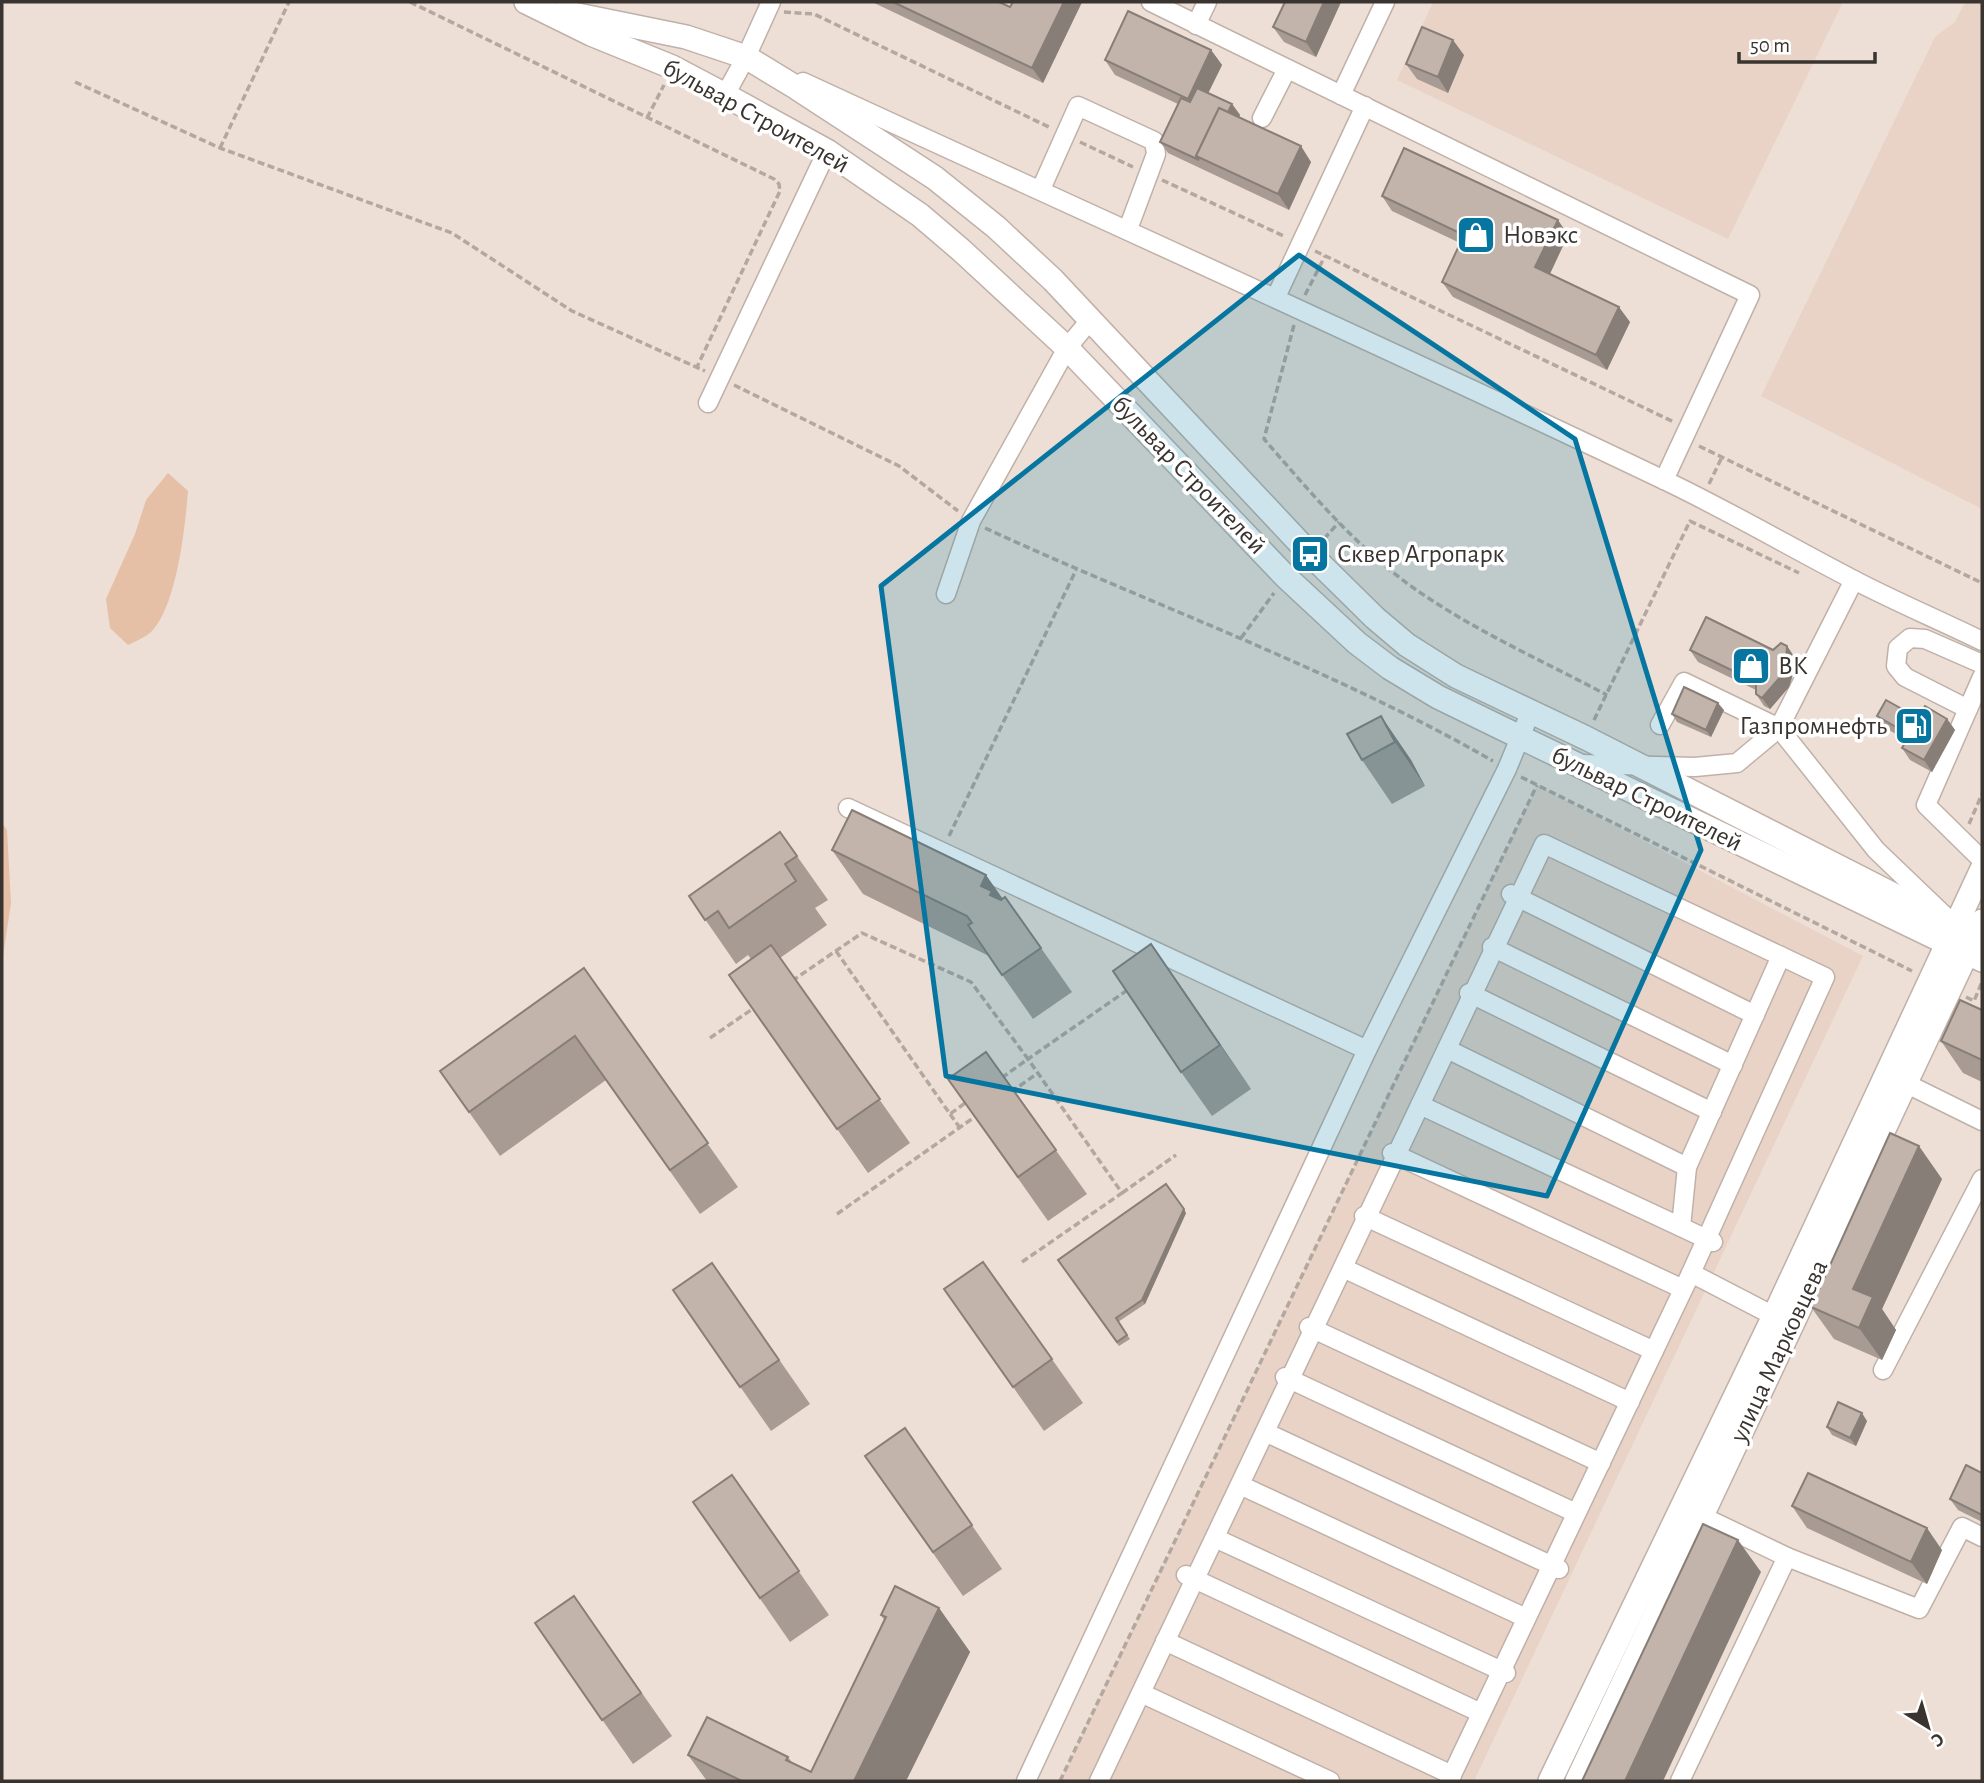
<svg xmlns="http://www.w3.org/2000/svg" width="1984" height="1783" viewBox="0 0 1984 1783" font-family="'Alegreya Sans',sans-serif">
  <rect width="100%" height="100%" fill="#eedfd6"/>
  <g fill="#e8d3c6">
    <path d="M1433,2H1843L1728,239L1397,80Z"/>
    <path d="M1965,2H1982V509L1761,396L1935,37L1955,22Z"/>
    <path d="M1537,785L1863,956L1474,1781H1060Z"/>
  </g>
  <g fill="#e6bfa7">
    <path d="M168,473L188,491C185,528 177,604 152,631C146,637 136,641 128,645L110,628L106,599L135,534L146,500Z"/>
    <path d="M2,823L7,830L11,903L2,963Z"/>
  </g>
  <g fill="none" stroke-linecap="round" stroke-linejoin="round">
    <g stroke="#c0b1a8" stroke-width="21">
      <g id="minor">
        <path d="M1151,2L1750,295L1664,480"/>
        <path d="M1196,25L1207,2"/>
        <path d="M803,82C1091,215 1380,344 1666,481C1729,511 1790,547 1852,579C1894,601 1939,620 1982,641"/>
        <path d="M725,95L746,57L771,2"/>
        <path d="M1341,95L1385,2"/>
        <path d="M1262,118L1287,69"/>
        <path d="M1041,189L1078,106L1154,141L1156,154L1128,229"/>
        <path d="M1276,297L1365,106"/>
        <path d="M708,403L827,151"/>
        <path d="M1854,580L1779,728L1876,850L1945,916"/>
        <path d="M946,594L971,521L1067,348L1091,319"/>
        <path d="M1982,677L1926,805L1982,860"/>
        <path d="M1968,709L1905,677L1896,666L1898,648L1910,638L1925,639L1982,664"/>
        <path d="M1580,764L1695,767L1737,763L1779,728L1684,682L1660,725"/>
        <path d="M848,808L1367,1050"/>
        <path d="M1511,894L1755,1015"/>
        <path d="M1492,947L1733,1065"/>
        <path d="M1469,993L1712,1112"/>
        <path d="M1447,1049L1687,1167"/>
        <path d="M1905,1083L1982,1121"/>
        <path d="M1420,1105L1713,1242"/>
        <path d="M1392,1153L1683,1289"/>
        <path d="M1364,1216L1654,1351"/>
        <path d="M1681,1227L1687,1167L1781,956"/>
        <path d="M1343,1268L1630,1402"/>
        <path d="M1691,1273L1774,1316"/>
        <path d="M1309,1327L1601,1463"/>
        <path d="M1883,1370L1982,1179"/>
        <path d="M1285,1377L1576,1513"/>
        <path d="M1265,1432L1559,1569"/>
        <path d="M1240,1485L1526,1618"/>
        <path d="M1691,1511L1787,1557L1919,1609L1962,1527L1982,1537"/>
        <path d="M1215,1538L1506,1673"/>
        <path d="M1186,1575L1481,1713"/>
        <path d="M1165,1641L1452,1775"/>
        <path d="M1141,1693L1330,1781"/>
        <path d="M1026,1781L1367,1050L1507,769L1531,711"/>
        <path d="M1099,1781L1544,844L1825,977L1691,1273L1449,1781"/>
        <path d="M1680,1781L1787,1557"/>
      </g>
    </g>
    <g stroke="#c0b1a8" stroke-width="26">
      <g id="major">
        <path d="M526,2L591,34L672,67L725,95L827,151L920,215L961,250L1067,348L1286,577L1357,643L1390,668L1438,697L1520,737L1982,960"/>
        <path d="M563,12L686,37L746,57L797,88L935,178L996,227L1053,280L1310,554L1375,618L1407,645L1456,676L1586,738L1982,940"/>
        <path d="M1550,1781L1774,1316L1982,869"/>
        <path d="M1577,1781L1982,921"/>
      </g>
    </g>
    <g stroke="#b3a79f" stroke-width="3.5" stroke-dasharray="7 3.5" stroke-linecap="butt">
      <path d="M410,2L774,179L779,184L780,191L697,367"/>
      <path d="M784,12L814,14L1051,128"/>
      <path d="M75,82L220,148L452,233L572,311L705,371"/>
      <path d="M647,118L664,85"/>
      <path d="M1080,142L1133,167"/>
      <path d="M220,148L289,2"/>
      <path d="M1162,180L1286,237"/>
      <path d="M1315,251L1674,422"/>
      <path d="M1305,295L1325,256"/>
      <path d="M1294,325L1264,439C1310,492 1357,548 1415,589C1475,631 1543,661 1607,695"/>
      <path d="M734,385L899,466L958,511"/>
      <path d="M1699,446L1982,583"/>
      <path d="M1709,484L1722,457"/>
      <path d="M985,528C1154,606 1331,668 1493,761"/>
      <path d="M1324,539L1339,522"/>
      <path d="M1241,638L1274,593"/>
      <path d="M1594,720L1690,521L1799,573"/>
      <path d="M1521,777L1912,971"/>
      <path d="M1969,824L1982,794"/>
      <path d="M949,836L1076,570"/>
      <path d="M836,951L950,1114L968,1101"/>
      <path d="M792,981L862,933L971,982L1028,1059L1000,1079"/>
      <path d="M1966,997L1974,1001L1982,982"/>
      <path d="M710,1038L754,1008"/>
      <path d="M1011,1092L1038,1073"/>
      <path d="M950,1114L960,1128"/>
      <path d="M1122,1193L1176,1155"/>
      <path d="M837,1214L976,1116"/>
      <path d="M1022,1262L1122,1193L1028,1059L1129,989"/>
      <path d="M1060,1781L1537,785"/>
    </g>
    <use href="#minor" stroke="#fff" stroke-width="18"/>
    <use href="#major" stroke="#fff" stroke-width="23"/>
  </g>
  <g fill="#a79b93">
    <path d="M872,2H999L1010,7L1013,2H1082L1043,83Z"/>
    <path d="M1285,2H1341L1316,57L1284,42L1273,27Z"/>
    <path d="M1211,50L1222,65L1208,93L1232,104L1240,115L1239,117L1311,162L1289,210L1168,153L1160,142L1178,104L1115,75L1105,60Z"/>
    <path d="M1464,55L1448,93L1417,79L1406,64Z"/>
    <path d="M1382,196L1568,235L1550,274L1630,322L1607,370L1453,297L1442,282L1460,243L1392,211Z"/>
    <path d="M1787,646L1795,658L1794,671L1789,687L1770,709L1764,706L1756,694V690L1698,662L1690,650H1773Z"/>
    <path d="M1724,710L1711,737L1677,722L1672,714Z"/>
    <path d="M1381,716L1411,760L1425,786L1392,804L1362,760Z"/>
    <path d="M1877,716L1947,719L1955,730L1932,772L1910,760L1902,748L1907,740L1885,728Z"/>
    <path d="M780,832L828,900L815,908L827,925L780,958L910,1143L868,1173L729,975L751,959L748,955L736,964L689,896Z"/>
    <path d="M832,850L1003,899L1005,897L1072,992L1033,1019L989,956L863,894Z"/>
    <path d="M1151,944L1251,1089L1212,1116L1181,1072Z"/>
    <path d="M584,968L738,1187L700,1214L606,1080L500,1156L440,1071Z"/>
    <path d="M1982,1010V1082L1963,1073L1941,1041Z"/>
    <path d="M986,1052L1087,1194L1048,1221L948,1079Z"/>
    <path d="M1942,1179L1882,1309L1896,1330L1882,1360L1834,1339L1811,1307Z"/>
    <path d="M1186,1213L1145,1304L1118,1322L1130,1339L1119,1346L1058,1260Z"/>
    <path d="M983,1262L1083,1403L1044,1431L944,1289Z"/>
    <path d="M712,1263L810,1404L771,1431L673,1290Z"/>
    <path d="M1867,1421L1856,1446L1832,1435L1827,1427Z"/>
    <path d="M905,1428L1002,1569L963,1596L865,1456Z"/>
    <path d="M1982,1473V1522L1958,1510L1950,1499Z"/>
    <path d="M732,1475L829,1615L790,1642L693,1502Z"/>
    <path d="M1792,1506L1942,1550L1927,1584L1807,1528Z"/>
    <path d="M574,1596L672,1736L633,1764L535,1623Z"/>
    <path d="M939,1608L970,1652L906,1781H707L688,1755L788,1757L793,1764L811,1772L885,1621L881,1615Z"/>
  </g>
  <g fill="#887e78">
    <path d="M1064,2H1082L1043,83L1032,68Z"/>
    <path d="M1324,2H1341L1316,57L1306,42Z"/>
    <path d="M1453,40L1464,55L1448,93L1438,77Z"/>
    <path d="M1211,50L1222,65L1198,114L1188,99Z"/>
    <path d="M1232,104L1240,115L1235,126L1227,114Z"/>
    <path d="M1301,146L1311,162L1289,210L1278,194Z"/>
    <path d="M1558,220L1568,235L1546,282L1535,267Z"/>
    <path d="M1619,307L1630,322L1607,370L1596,355Z"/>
    <path d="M1787,646L1795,658L1794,671L1789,687L1770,709L1762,698Z"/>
    <path d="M1718,703L1724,710L1711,737L1706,730Z"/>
    <path d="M1381,716L1411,760L1425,786L1395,742Z"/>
    <path d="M1947,719L1955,730L1932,772L1924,760Z"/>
    <path d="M986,875L1017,919L981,886Z"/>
    <path d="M1151,944L1182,988L1251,1089L1220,1045Z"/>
    <path d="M1919,1146L1942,1179L1882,1309L1896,1330L1882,1360L1859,1328L1853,1289Z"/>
    <path d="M1184,1209L1186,1213L1145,1304L1142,1300Z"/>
    <path d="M1862,1413L1867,1421L1856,1446L1850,1438Z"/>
    <path d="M1927,1528L1942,1550L1927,1584L1911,1562Z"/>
    <path d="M1738,1540L1761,1572L1663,1781H1625Z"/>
    <path d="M939,1608L970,1652L906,1781H854Z"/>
  </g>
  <g fill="#c2b4ab" stroke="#887e78" stroke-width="2">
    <path d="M893,2H999L1010,7L1013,2H1064L1032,68Z"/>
    <path d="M1285,2H1324L1306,42L1273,27Z"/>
    <path d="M1128,11L1211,50L1188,99L1105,60Z"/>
    <path d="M1422,27L1453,40L1438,77L1406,64Z"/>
    <path d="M1197,88L1232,104L1228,112L1219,108L1196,156L1199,160L1160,142L1181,98L1190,102Z"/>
    <path d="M1219,108L1301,146L1278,194L1196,156Z"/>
    <path d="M1404,148L1558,220L1535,267L1619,307L1596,355L1442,282L1464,235L1382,196Z"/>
    <path d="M1706,617L1773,650L1781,643L1787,646L1786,660L1781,676L1762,698L1756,694V682L1690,650Z"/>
    <path d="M1684,687L1718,703L1706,730L1672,714Z"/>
    <path d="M1886,700L1918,718L1925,706L1947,719L1924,760L1902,748L1910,735L1877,716Z"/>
    <path d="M1381,716L1395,742L1362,760L1347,734Z"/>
    <path d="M852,810L986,875L981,886L992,891L990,895L1001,900L1005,897L1041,948L1002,975L968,925L972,923L967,916L832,850Z"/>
    <path d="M780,832L797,856L785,864L796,881L729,928L718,911L705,920L689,896Z"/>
    <path d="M1151,944L1220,1045L1181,1072L1113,971Z"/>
    <path d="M771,945L880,1099L837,1129L729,975Z"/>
    <path d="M584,968L708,1143L670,1170L575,1036L469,1112L440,1071Z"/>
    <path d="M1960,1000L1982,1010V1060L1941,1041Z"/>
    <path d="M986,1052L1056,1150L1018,1177L948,1079Z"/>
    <path d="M1890,1133L1919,1146L1853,1289L1873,1297L1859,1328L1811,1307Z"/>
    <path d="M1166,1184L1184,1209L1142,1300L1116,1318L1127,1335L1117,1342L1058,1260Z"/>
    <path d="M983,1262L1052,1359L1013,1387L944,1289Z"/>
    <path d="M712,1263L779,1360L740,1387L673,1290Z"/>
    <path d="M1838,1402L1862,1413L1850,1438L1827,1427Z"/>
    <path d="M905,1428L972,1525L933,1552L865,1456Z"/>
    <path d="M1966,1465L1982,1473V1515L1950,1499Z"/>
    <path d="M1808,1473L1927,1528L1911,1562L1792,1506Z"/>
    <path d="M732,1475L799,1571L760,1598L693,1502Z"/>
    <path d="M1703,1524L1738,1540L1625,1781H1582Z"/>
    <path d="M895,1586L939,1608L854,1781H742L688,1755L707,1717L788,1757L786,1760L811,1772L886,1617L881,1615Z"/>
    <path d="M574,1596L641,1693L602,1720L535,1623Z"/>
  </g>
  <path fill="#0676a0" fill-opacity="0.2" stroke="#0676a0" stroke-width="5" stroke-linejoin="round" d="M1299,255L1575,439L1701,850L1547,1196L946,1076L881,586Z"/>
  <defs>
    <g id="shop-square" transform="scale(2.0125)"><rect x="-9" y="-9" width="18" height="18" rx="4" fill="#0676a0" stroke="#fff"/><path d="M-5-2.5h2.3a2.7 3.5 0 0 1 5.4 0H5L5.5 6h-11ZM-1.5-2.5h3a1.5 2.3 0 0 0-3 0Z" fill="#fff"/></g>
    <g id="bus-square" transform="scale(2.0125)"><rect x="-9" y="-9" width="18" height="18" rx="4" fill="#0676a0" stroke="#fff"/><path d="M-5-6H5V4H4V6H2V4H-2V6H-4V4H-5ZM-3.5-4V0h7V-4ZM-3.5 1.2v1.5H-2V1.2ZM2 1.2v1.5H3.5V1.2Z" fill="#fff"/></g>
    <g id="fuel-square" transform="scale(2.0125)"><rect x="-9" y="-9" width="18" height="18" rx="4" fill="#0676a0" stroke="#fff"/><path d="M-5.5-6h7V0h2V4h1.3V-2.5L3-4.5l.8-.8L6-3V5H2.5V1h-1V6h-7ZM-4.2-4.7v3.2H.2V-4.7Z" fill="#fff"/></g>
  </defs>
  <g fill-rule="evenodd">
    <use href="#shop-square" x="1476" y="235"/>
    <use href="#bus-square" x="1310" y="554"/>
    <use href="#shop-square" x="1751" y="666"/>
    <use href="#fuel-square" x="1914" y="726"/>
  </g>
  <g text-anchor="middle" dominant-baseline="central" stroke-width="7" stroke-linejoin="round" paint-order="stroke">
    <g font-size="26" fill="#3a3430" stroke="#fff">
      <text transform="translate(756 116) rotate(29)">бульвар Строителей</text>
      <text transform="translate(1189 475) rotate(46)">бульвар Строителей</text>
      <text transform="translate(1647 799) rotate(26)">бульвар Строителей</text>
      <text transform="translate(1779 1351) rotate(-65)">улица Марковцева</text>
    </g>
    <g font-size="26" fill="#3a3430" stroke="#fff" text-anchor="start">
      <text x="1503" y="235">Новэкс</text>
      <text x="1337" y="554">Сквер Агропарк</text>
      <text x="1778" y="666">ВК</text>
      <text x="1887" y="726" text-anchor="end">Газпромнефть</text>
    </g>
  </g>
  <rect width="1984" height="1783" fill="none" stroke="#3a3430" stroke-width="7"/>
  <g transform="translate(1928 1727) rotate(143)" stroke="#ffffff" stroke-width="5" paint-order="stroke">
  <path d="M0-5L12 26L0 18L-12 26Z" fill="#3a3430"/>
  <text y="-10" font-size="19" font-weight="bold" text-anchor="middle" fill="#3a3430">С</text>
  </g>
  <path d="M1739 52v10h136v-10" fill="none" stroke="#3a3430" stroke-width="3.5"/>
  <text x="1750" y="52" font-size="21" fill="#3a3430" stroke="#ffffff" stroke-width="5" paint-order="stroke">50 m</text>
</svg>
